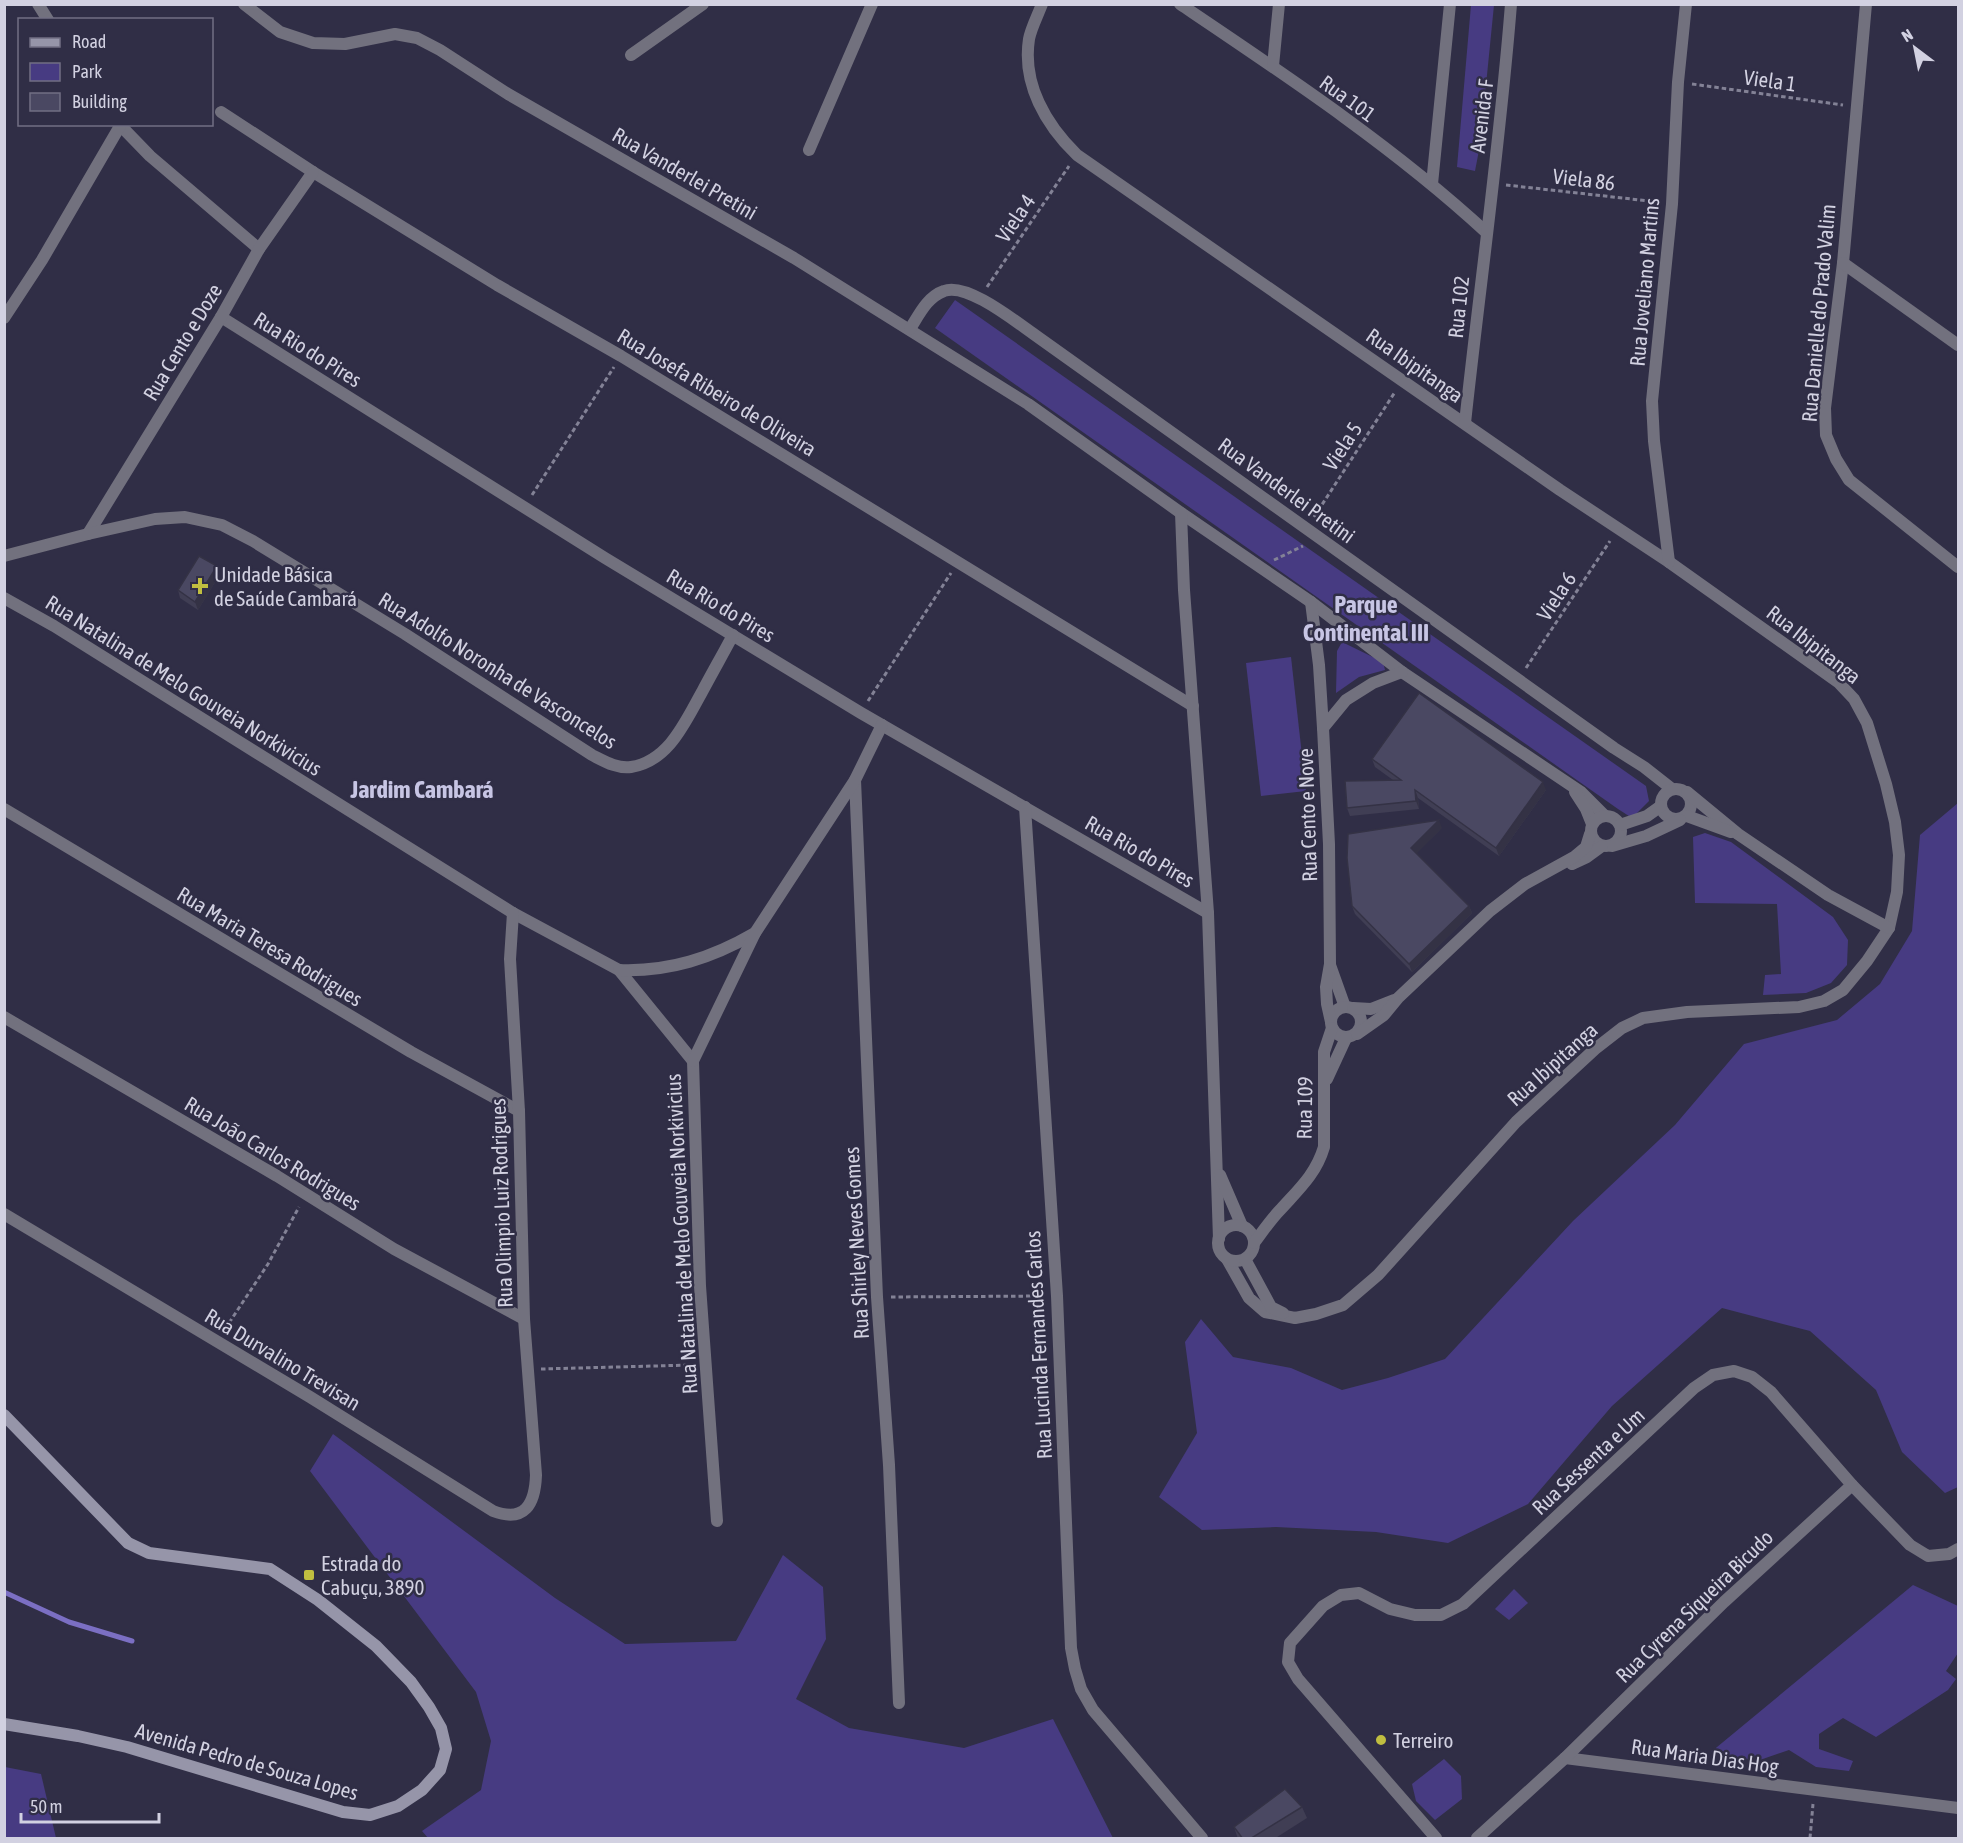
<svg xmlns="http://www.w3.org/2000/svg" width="1963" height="1843" viewBox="0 0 1963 1843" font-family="'Asap Condensed',sans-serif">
  <rect width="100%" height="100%" fill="#302e46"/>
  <g fill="#473b82">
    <path d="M1471,5H1494L1480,145L1475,171L1457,167Z"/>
    <path d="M955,300L1646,786L1649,801L1632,818L1618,809L935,328Z"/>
    <path d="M1342,642L1383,662L1385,670L1359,677L1336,693L1337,651Z"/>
    <path d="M1291,657L1306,791L1261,796L1246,663Z"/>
    <path d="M1958,803V1487L1945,1493L1902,1452L1876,1390L1810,1331L1722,1308L1612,1406L1528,1504L1448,1543L1376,1532L1276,1527L1202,1530L1159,1497L1197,1433L1185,1342L1201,1319L1233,1357L1291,1368L1342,1390L1388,1378L1445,1359L1573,1221L1675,1125L1744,1044L1837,1020L1880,984L1912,931L1920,835Z"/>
    <path d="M1705,833L1731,842L1833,917L1848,940L1847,965L1831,983L1806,993L1763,995L1765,975L1781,974L1777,904L1695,903L1693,837Z"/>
    <path d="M333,1434L555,1598L625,1644L736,1641L783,1555L823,1587L826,1639L796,1699L849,1728L964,1748L1053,1719L1113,1838H428L422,1831L481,1790L491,1741L476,1692L310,1471Z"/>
    <path d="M1913,1585L1958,1606V1653L1946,1671L1956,1679L1948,1690L1876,1737L1843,1718L1819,1734V1749L1853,1761L1849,1771L1816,1767L1789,1750L1757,1761L1711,1752Z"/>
    <path d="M1514,1589L1528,1603L1509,1620L1495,1609Z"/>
    <path d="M1444,1759L1461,1776L1462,1799L1435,1820L1416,1801L1412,1784Z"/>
    <path d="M5,1767L41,1774L56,1838H5Z"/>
  </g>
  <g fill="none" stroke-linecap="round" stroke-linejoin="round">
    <path stroke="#7b6fc3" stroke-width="5" d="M4,1592L69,1622L132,1641"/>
    <g stroke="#838296" stroke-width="3" stroke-dasharray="4.5 3" stroke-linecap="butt">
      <path d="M1692,84L1843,105"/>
      <path d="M1506,185L1658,202"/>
      <path d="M987,287L1069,166"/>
      <path d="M532,495L614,367"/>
      <path d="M1314,517L1395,392"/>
      <path d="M1274,560L1303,546"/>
      <path d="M1526,668L1610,541"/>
      <path d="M868,701L951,573"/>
      <path d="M891,1297L1043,1296"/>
      <path d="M225,1329L268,1264L299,1207"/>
      <path d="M541,1369L691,1365"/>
      <path d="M1810,1838L1813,1804"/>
    </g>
    <g stroke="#72717e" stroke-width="12">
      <path d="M38,4L48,20"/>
      <path d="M244,4L280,32L313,43L345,44L395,34L417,38L440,50L508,94L794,258L1028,404L1181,513L1311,602L1402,672L1581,792L1604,815"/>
      <path d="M1042,4C1038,15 1031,28 1029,39C1022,84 1046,125 1077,155L1560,490L1669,562L1838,682L1854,699L1867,723L1886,784L1895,822L1899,855L1897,892L1889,928L1867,961L1843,990L1824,1001L1799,1007L1687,1012L1643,1018L1622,1028L1595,1049L1516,1122L1378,1275L1343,1305L1316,1314L1295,1318L1265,1312L1249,1298L1227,1259"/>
      <path d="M1180,4C1284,74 1394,147 1486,232"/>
      <path d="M1866,4L1843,263L1825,408L1826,435L1836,459L1849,480L1958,567"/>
      <path d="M631,55L703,4"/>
      <path d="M1273,66L1279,4"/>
      <path d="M221,112L313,172L497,285L621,356L1193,706"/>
      <path d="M119,124L150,156L259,249"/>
      <path d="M809,150L872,4"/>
      <path d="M1432,184L1450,4"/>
      <path d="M1843,263L1958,345"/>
      <path d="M221,317L605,558L861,713L1208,913"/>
      <path d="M4,318L42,260L120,126"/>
      <path d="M910,329C919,315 927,297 944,291C967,282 1016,322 1035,335L1614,748L1644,767L1672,789"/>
      <path d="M1465,423C1480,284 1500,144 1511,4"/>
      <path d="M1181,513L1184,590L1208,913L1219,1239"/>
      <path d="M88,534L221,317L259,249L313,172"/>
      <path d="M4,556L88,534L155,519L185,517L222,525L253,541L405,634L592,755C604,761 617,769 631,767C669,761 685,722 702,692C712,673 723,654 733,635"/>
      <path d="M1669,562L1654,441L1652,401L1672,204L1678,82L1686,4"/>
      <path d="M4,598L54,626L513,913L619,970L693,1061L700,1286L717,1521"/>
      <path d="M1311,602L1319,665L1323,728"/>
      <path d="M855,780L877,1297L889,1465L899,1703"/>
      <circle cx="1676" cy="804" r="15"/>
      <path d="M1575,792L1586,809L1592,824"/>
      <path d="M1687,792L1738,834L1828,895L1889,928"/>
      <path d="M1025,807L1057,1296L1071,1648L1075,1669L1081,1689L1093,1710L1202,1838"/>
      <path d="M4,809L411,1052L519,1111"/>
      <circle cx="1606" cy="831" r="15"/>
      <path d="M1687,816L1731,832"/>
      <path d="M1620,825L1647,816L1661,806"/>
      <path d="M1612,846L1646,836L1680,820"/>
      <path d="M1572,864L1587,857L1602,846"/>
      <path d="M1330,965L1345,1007"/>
      <path d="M619,970C669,972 712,958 755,933"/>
      <circle cx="1346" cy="1022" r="15"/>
      <path d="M1353,1008L1371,1009L1394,1000"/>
      <path d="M4,1017L277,1176L394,1249L524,1319"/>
      <path d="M1331,1022L1327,1004L1326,987L1330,964L1329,844L1323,728L1346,700L1373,683L1402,672"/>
      <path d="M1357,1034L1384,1015L1398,998L1490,911L1525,884L1574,857L1586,847L1590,834"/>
      <path d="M693,1061L755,933L855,780L882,725"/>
      <path d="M1327,1079L1346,1038"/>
      <path d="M1220,1175L1242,1226"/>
      <path d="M4,1214L310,1397L493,1511C525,1523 535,1504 536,1475L524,1319L519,1111L510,959L513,913"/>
      <circle cx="1236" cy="1243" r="18"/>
      <path d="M1254,1243C1263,1231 1271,1219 1281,1209C1299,1189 1316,1174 1324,1147V1052L1332,1028"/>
      <path d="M1245,1259L1271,1307L1283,1313"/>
      <path d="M1565,1758L1958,1808"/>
      <path d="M1436,1838L1298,1679L1288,1662L1290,1643L1323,1606L1341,1595L1359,1593L1390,1609L1415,1615H1441L1463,1604L1694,1388L1713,1375L1734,1371L1752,1377L1771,1392L1852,1485L1910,1545L1928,1556L1949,1554L1958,1549"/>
      <path d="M1477,1838L1565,1758L1724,1602L1852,1485"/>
    </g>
    <path stroke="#9695a9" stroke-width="12" d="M4,1415L128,1543L149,1553L270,1569L318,1600L376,1646L411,1682L429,1707L441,1728L446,1749L440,1770L422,1790L398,1806L370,1815L343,1812L127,1747L78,1736L4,1724"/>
  </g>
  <g fill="#403e54">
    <path d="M220,574L198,610L180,598L178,590Z"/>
    <path d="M1372,759L1546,790L1499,856L1418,798L1419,809L1350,816L1347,808L1393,780L1375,767Z"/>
    <path d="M1442,828L1416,853L1469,906L1472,913L1412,972L1355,914L1352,906Z"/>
    <path d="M1302,1807L1307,1818L1274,1839H1238L1234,1827Z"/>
  </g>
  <g fill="#343245">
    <path d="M217,566L220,574L198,610L195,602Z"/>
    <path d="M1543,782L1546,790L1499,856L1496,848Z"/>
    <path d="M1415,790L1418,798L1419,809L1416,801Z"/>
    <path d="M1439,820L1442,828L1414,856L1411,848Z"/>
    <path d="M1469,906L1472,913L1412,972L1409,964Z"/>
  </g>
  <g fill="#4a4862" stroke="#343245" stroke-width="1.5">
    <path d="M199,556L217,566L195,602L178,590Z"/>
    <path d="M1419,693L1543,782L1496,848L1415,790L1416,801L1347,808L1345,781L1401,780L1372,759Z"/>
    <path d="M1439,820L1411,848L1469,906L1409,964L1352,906L1347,858L1348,834Z"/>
    <path d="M1285,1789L1302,1807L1250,1839H1243L1234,1827Z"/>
  </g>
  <g fill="#c0be40" stroke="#302e46" stroke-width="2">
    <path d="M197 577h6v6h6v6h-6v6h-6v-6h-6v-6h6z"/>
    <rect x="303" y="1569" width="12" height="12" rx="3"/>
    <circle cx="1381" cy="1740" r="6"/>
  </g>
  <g text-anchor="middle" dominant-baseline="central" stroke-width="5" stroke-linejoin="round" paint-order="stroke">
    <g font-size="21" fill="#d2d1e1" stroke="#302e46">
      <text transform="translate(1770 80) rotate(8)">Viela 1</text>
      <text transform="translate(1348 98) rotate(36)">Rua 101</text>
      <text transform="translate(1481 116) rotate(-83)">Avenida F</text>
      <text transform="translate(685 173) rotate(30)">Rua Vanderlei Pretini</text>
      <text transform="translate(1584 179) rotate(7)">Viela 86</text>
      <text transform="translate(1015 218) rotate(-56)">Viela 4</text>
      <text transform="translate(1644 282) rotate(-85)">Rua Joveliano Martins</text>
      <text transform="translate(1458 307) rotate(-84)">Rua 102</text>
      <text transform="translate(1818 313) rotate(-85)">Rua Danielle do Prado Valim</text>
      <text transform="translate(182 342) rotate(-59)">Rua Cento e Doze</text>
      <text transform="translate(308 349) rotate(32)">Rua Rio do Pires</text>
      <text transform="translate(1415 365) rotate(35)">Rua Ibipitanga</text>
      <text transform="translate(717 392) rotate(31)">Rua Josefa Ribeiro de Oliveira</text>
      <text transform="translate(1342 446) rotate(-57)">Viela 5</text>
      <text transform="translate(1287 490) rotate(36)">Rua Vanderlei Pretini</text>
      <text transform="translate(1556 596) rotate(-57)">Viela 6</text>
      <text transform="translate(721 605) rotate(31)">Rua Rio do Pires</text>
      <text transform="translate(1814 644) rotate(38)">Rua Ibipitanga</text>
      <text transform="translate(498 670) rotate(32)">Rua Adolfo Noronha de Vasconcelos</text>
      <text transform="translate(184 685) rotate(32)">Rua Natalina de Melo Gouveia Norkivicius</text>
      <text transform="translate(1307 815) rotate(-92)">Rua Cento e Nove</text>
      <text transform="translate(1140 851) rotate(30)">Rua Rio do Pires</text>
      <text transform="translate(270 946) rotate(31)">Rua Maria Teresa Rodrigues</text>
      <text transform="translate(1552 1064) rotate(-42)">Rua Ibipitanga</text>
      <text transform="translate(1304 1108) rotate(-89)">Rua 109</text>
      <text transform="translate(273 1153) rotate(31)">Rua João Carlos Rodrigues</text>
      <text transform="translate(501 1203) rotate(-92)">Rua Olimpio Luiz Rodrigues</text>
      <text transform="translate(681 1234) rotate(-93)">Rua Natalina de Melo Gouveia Norkivicius</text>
      <text transform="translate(856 1243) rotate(-93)">Rua Shirley Neves Gomes</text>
      <text transform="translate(1038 1345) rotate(-93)">Rua Lucinda Fernandes Carlos</text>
      <text transform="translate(283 1359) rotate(31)">Rua Durvalino Trevisan</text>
      <text transform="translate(1588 1461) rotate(-43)">Rua Sessenta e Um</text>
      <text transform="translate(1694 1606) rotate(-44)">Rua Cyrena Siqueira Bicudo</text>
      <text transform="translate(1705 1756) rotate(8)">Rua Maria Dias Hog</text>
      <text transform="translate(247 1761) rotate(16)">Avenida Pedro de Souza Lopes</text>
    </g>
    <g font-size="21" fill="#d2d1e1" stroke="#302e46" text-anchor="start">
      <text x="214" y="574">Unidade Básica<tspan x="214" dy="24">de Saúde Cambará</tspan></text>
      <text x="321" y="1563">Estrada do<tspan x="321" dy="24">Cabuçu, 3890</tspan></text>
      <text x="1393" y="1740">Terreiro</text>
    </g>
    <g font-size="24" font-weight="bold" fill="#c7c5e4" stroke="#302e46">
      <text x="1366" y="604">Parque<tspan x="1366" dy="28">Continental III</tspan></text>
      <text x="422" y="789">Jardim Cambará</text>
    </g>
  </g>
  <rect width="1963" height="1843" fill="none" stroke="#d2d1e1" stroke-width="12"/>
  <rect x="18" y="18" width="195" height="108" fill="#302e46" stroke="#716f84" stroke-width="1.5"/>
  <rect x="30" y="38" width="30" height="9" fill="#9695a9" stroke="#716f84" stroke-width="1.5"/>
  <text x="72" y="48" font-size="18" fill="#d2d1e1">Road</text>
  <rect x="30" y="63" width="30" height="18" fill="#473b82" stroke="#716f84" stroke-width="1.5"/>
  <text x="72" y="78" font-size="18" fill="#d2d1e1">Park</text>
  <rect x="30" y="93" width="30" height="18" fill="#4a4862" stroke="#716f84" stroke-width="1.5"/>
  <text x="72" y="108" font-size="18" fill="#d2d1e1">Building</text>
  <g transform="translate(1915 48) rotate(328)" stroke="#302e46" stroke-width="4.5" paint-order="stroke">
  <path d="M0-4.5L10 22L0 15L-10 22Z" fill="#d2d1e1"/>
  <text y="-9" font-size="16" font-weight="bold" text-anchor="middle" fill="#d2d1e1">N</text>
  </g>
  <path d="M21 1813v9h138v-9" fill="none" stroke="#d2d1e1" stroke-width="3"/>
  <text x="30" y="1813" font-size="18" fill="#d2d1e1" stroke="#302e46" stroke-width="4.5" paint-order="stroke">50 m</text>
</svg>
